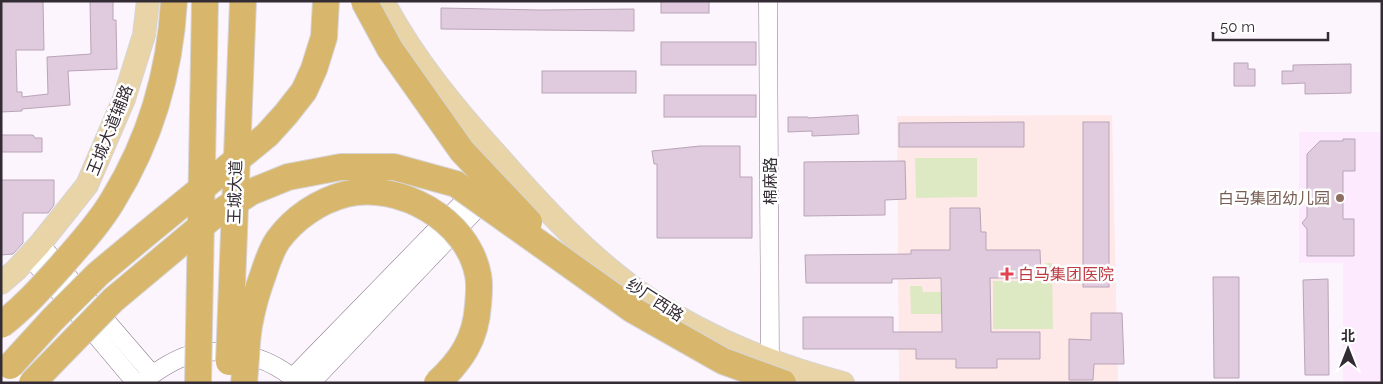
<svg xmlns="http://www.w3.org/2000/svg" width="1383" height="384" viewBox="0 0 1383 384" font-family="Raleway,'Noto Sans SC',sans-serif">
  <rect width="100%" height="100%" fill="#fdf5fd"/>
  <path fill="#feeaff" d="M1299,132H1382V383H1343V263H1299Z"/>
  <path fill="#fee8e8" d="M1112,115L1118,381L899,383L897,116Z"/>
  <g fill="#dde9c3">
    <path d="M915,158H977V197L916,198Z"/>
    <path d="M1045,263H1052L1053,329H993V281H1045Z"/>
    <path d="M910,286H922L923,292H942V314H911Z"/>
  </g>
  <g fill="#e0cbde" stroke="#b9a4b7">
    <path d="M1,1H43L44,50H16L17,92H22V97L48,94L47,57L91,54L90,1H113V20H116L117,69L68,71L70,105L22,109V111L1,112Z"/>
    <rect x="661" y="1" width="48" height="12"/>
    <path d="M441,8L541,10L634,9V31L441,29Z"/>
    <rect x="661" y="42" width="95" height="23"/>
    <path d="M1234,63H1248V69H1255V86H1234Z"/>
    <path d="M1351,64V93L1305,94V83L1282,84V71H1293V65Z"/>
    <rect x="542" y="71" width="94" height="22"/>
    <rect x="664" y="95" width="92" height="22"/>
    <path d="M858,115L859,134L812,136V131L788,132V117H808V118Z"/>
    <path d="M1024,122V147H899V123Z"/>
    <rect x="1083" y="122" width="26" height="165"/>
    <path d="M1,135H33L35,138H42V152H1Z"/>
    <path d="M1343,139H1355V171H1343V219H1354V256H1307V229L1302,223L1307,217V154L1320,141H1343Z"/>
    <path d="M700,146H740V177H752V238H657V164H654L652,151Z"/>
    <path d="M905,161L906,199L885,200V215L804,216V162Z"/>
    <path d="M1,180H54V205L48,213H23V243L13,254L1,255Z"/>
    <path d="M950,208H980L981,232H986V250H1040L1041,278H990L991,332H1040V359H997V368H956V359H916V349H803V317H893V332H942L941,278L892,279V283H806L805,255L911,254V250H950Z"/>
    <path d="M1213,277H1239V378H1214Z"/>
    <path d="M1328,279L1329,375H1305L1303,280Z"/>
    <path d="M1091,313H1122L1124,364H1094L1093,380H1069V339L1091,340Z"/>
  </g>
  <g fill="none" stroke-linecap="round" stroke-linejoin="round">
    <g stroke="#8a788a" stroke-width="19">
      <g id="minor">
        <path d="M768,1L770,360"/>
        <path d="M40,244L152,374"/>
        <path d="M29,256L136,383"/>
        <path d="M293,377L478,187"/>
        <path d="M142,383C153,373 172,361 186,356C223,345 270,355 298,383"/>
        <path d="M311,383L490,195"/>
      </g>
    </g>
    <g stroke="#d6d5d6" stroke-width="24">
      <g id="major">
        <path d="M383,1C413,58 455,109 498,156C535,198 574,241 618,276C680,327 766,363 843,383"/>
        <path d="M1,283L16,270L40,244L87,185L124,99L144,35L148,1"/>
      </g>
    </g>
    <use href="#minor" stroke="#fff" stroke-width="18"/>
    <use href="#major" stroke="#e8d4a7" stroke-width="22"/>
    <g stroke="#d6d5d6" stroke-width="28" stroke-linecap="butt">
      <g id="highway-bridge">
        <path d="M364,1L390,49L462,151L529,222"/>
        <path d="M620,300L633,310L723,361L783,383"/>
        <path d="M1,325C24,307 42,287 61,266C79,245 99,224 113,200C150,140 170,72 174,1"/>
        <path d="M229,362L243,1"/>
        <path d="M10,366L53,319L98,274L146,234L267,135L286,114L304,91L314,69L324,37L326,1"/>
        <path d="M32,383L113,300L211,218L251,192L288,177L341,167H394L456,184L633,310"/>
        <path d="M198,383L205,1"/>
        <path d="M244,383C246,364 246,344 249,326C252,309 257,291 263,275C267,263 271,250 278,240C294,218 319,201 346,194C399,181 468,220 478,275C480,284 479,295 478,305C476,339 461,361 437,383"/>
      </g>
    </g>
    <use href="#highway-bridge" stroke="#d8b76d" stroke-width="26"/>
  </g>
  <circle fill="#8d6e63" stroke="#fff" stroke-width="2" cx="1340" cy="198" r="5"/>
  <path fill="#e0444e" stroke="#fff" stroke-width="2" d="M1004.5 266.5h5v5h5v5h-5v5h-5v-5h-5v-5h5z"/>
  <g text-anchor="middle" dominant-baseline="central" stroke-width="5" stroke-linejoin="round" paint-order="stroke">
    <g font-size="16" fill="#342c34" stroke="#fff">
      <text transform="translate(110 130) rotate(-68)">王城大道辅路</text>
      <text transform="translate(770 181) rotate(-90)">棉麻路</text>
      <text transform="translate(235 192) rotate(-88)">王城大道</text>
      <text transform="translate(655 300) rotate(33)">纱厂西路</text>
    </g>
    <g font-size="16" fill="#785e54" stroke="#fff" text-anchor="end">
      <text x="1330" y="198">白马集团幼儿园</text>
    </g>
    <g font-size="16" fill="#be3a42" stroke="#fff" text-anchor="start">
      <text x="1018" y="274">白马集团医院</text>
    </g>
  </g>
  <rect width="1383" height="384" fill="none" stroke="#342c34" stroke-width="5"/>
  <g transform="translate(1348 349)" stroke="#ffffff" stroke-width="4" paint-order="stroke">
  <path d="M0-4L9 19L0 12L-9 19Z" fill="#342c34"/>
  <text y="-8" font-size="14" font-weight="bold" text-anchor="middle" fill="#342c34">北</text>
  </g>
  <path d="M1213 32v8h115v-8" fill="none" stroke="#342c34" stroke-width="2.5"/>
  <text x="1220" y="32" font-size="15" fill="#342c34" stroke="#ffffff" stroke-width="4" paint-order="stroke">50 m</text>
</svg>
